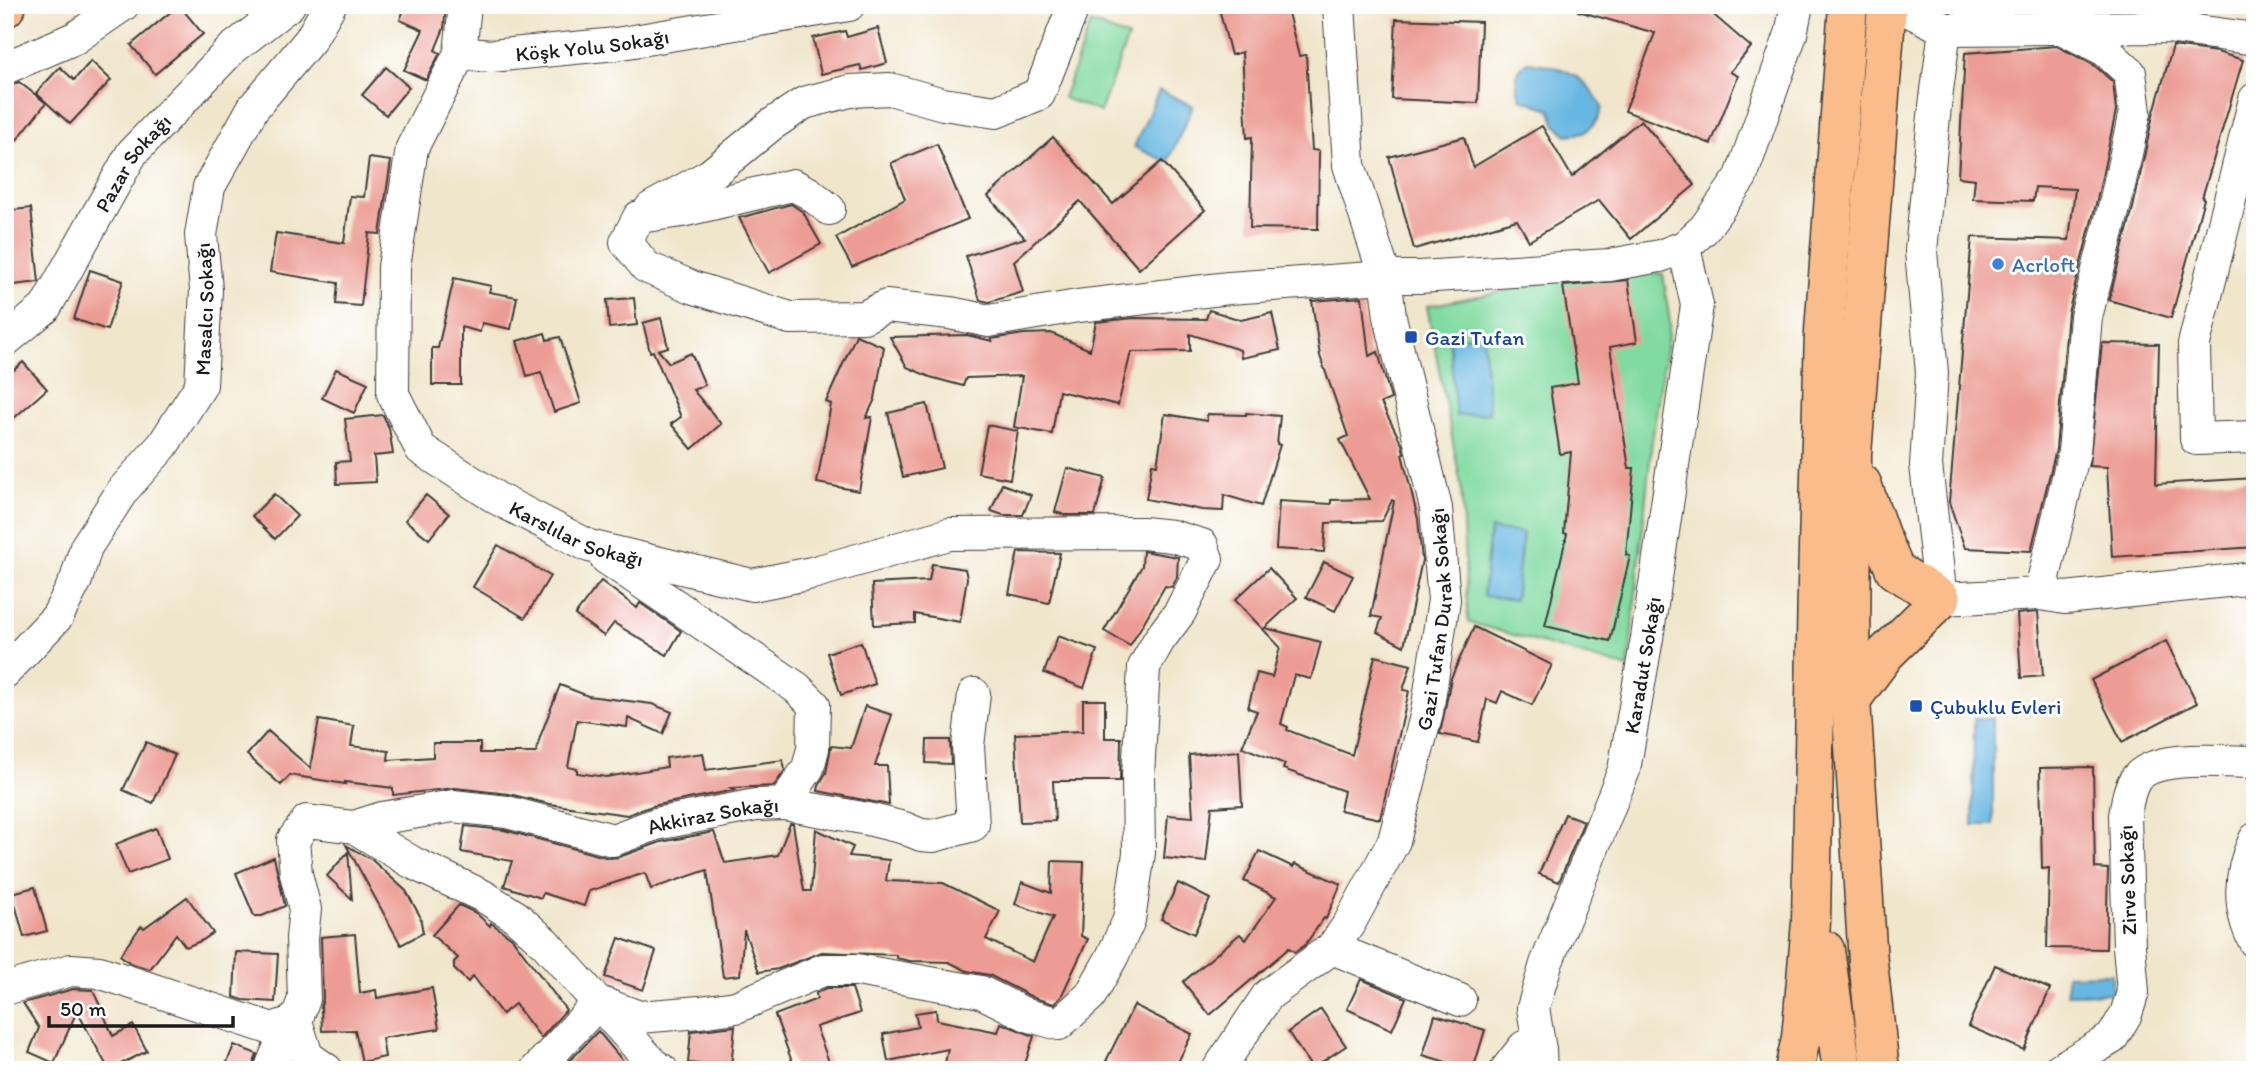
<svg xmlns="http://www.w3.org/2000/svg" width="2260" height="1075" viewBox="0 0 2260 1075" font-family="Itim,sans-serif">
  <rect width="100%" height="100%" fill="#fff"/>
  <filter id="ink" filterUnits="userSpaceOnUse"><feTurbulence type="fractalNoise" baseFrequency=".0143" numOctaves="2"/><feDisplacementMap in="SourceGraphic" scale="14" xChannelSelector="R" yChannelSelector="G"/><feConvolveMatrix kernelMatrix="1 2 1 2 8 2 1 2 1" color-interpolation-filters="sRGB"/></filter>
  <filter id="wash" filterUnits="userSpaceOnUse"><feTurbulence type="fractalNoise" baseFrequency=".00686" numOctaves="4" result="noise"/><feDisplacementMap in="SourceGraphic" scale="28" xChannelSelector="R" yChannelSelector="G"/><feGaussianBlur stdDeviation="1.57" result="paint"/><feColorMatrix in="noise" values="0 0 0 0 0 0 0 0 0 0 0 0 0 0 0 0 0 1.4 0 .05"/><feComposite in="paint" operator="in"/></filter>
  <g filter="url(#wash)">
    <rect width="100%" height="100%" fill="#f0e6cc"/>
    <g fill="#81daa0" stroke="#4e7b5e" stroke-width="2">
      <path d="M1091,23L1128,37L1100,112L1063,98Z"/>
      <path d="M1614,269L1663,274L1670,323L1652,440L1628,668L1468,622L1461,485L1427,306Z"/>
    </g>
    <g fill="#68b7e2" stroke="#426a7f" stroke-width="2">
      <path d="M1527,62C1562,65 1587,75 1602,108C1596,127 1588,134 1567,135L1556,125L1550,109L1521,99C1515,84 1513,72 1527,62Z"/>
      <path d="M1159,90L1193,106L1168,162L1134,147Z"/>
      <path d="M1483,335L1489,413L1456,416L1449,338Z"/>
      <path d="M1490,529L1523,533L1515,600L1483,596Z"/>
      <path d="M1974,718H1993V825H1973Z"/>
      <path d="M2112,974V993L2067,994L2066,975Z"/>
    </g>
    <g id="blocks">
      <g fill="#ec9c94">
        <path d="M179,5L203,34L155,74L131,45Z"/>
        <path d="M406,5H446L444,28L435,50L440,53L426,80L404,70L423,30L400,20Z"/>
        <path d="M1218,5H1286L1299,56L1306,55L1312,150L1319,151L1318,229L1250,228L1252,137L1247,138L1242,52L1231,55Z"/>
        <path d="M1578,5H1702L1751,47L1730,72L1738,76L1711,144L1625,111L1655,33L1578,11Z"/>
        <path d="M1396,19L1481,22L1478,103L1392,99Z"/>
        <path d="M878,28L887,63L862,70L860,65L821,74L813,38L845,31L847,37Z"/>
        <path d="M2057,46L2094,65L2113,82L2116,111L2097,200L2068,313L2056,449L2031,551L1965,548L1949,502L1972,237L2069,240L2075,189L2035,187L2033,201L1973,199L1975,179L1958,177L1965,53Z"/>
        <path d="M2173,46L2217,52L2243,60L2202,198L2204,199L2171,318L2109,300L2133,208L2153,115Z"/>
        <path d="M91,61L111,80L70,124L36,93L60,67L74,80Z"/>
        <path d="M386,67L409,87L386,115L362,95Z"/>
        <path d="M19,82L46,103L5,155V88Z"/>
        <path d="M1641,120L1695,185L1631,239L1599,200L1529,241L1517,220L1414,249L1389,157L1464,137L1473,167L1542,126L1572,177Z"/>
        <path d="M1053,137L1113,204L1162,161L1205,210L1139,269L1080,201L1014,261L1023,292L989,302L980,300L966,256L1025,238L988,196Z"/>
        <path d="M937,144L968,219L852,267L836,238L905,199L891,163Z"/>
        <path d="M369,158L391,161L380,234L369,233L361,306L336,304L338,283L270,272L276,233L344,243L350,196L364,197Z"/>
        <path d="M791,204L803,212L821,244L769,273L739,218Z"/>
        <path d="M31,208L39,282L5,286V211Z"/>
        <path d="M90,270L123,281L107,330L74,319Z"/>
        <path d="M454,278L491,286L489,292L517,297L511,329L482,323L480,332L461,327V385H432V348H438Z"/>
        <path d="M1628,280L1637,342L1610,347L1629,468H1634L1626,555L1630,556L1610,641L1545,626L1567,534L1564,533L1571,452L1560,454L1550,388L1578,383L1563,286Z"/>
        <path d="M1362,297L1369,356L1378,352L1391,399L1381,403L1402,444L1404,453L1402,454L1418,519L1422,560L1404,646L1377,632L1382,618L1371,616L1394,501L1392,500L1382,521L1326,523L1324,552L1276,549L1279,501L1331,504V500L1370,499L1340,440L1348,436L1320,356L1312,301Z"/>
        <path d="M634,298L637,325L609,328L607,300Z"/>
        <path d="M1209,310L1241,320L1272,313L1280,350L1241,358L1240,350L1190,334V351L1131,352L1118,405L1059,391L1052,434L1014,427L1022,376L966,378L963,386L930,377L907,367L890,337L967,335L992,341L991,339L1024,334L1051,333L1090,350L1096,322L1134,318L1206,319Z"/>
        <path d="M661,318L668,347L658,350L669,363L691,353L705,385L693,390L721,424L692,449L671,424L681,417L653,351L650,352L643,323Z"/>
        <path d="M545,333L547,340L560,337L581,403L554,412L541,372L527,376L517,341Z"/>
        <path d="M856,335L884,347L875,399L866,418L872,417L859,491L817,483L831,404L826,402Z"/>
        <path d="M2102,343L2159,344L2156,484L2255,478V547L2112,557L2107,467L2089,466Z"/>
        <path d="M23,362L47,389L5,426V378Z"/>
        <path d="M336,369L368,383L354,413L322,398Z"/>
        <path d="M927,404L942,468L903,477L888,413Z"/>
        <path d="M1246,413L1280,416L1277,444L1280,445L1261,506L1224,495L1223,511L1202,510L1146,499L1152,464L1157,465L1165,414L1207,421V414L1246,415Z"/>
        <path d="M383,415L389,428L393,454L374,456L376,482L337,484L336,462L350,461L345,419Z"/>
        <path d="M987,425L1018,431L1010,479L978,473Z"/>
        <path d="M1067,468L1105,478L1095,515H1065L1055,512Z"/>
        <path d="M1002,484L1031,495L1023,515H1003L991,511Z"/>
        <path d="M274,494L297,516L275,539L252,516Z"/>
        <path d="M426,495L449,514L429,539L405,520Z"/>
        <path d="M498,545L550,576L525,618L473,587Z"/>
        <path d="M1143,551L1178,557L1177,577L1172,587L1165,586L1130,646L1104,631L1142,566Z"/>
        <path d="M1018,552L1060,553L1049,603L1009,594Z"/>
        <path d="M1324,562L1353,576L1335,611L1306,597Z"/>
        <path d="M932,564L965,569L967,578L960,622L915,614V623L874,625L872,584L929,581Z"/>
        <path d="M1269,568L1297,598L1265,628L1321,642L1311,679L1294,675L1281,724L1288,727L1287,730L1352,755L1375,656L1411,665L1403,690L1409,691L1380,819L1340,810L1344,791L1283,769L1285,764L1242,747L1257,711L1248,708L1257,673L1272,677L1280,647L1235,600Z"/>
        <path d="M601,581L637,608L640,603L681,631L667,655L614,623L604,636L575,615Z"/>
        <path d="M2038,612L2043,676L2021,678L2017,614Z"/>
        <path d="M1474,627L1552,665L1532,705L1502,691L1497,703L1487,699L1478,742L1440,734L1451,678Z"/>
        <path d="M1058,636L1097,650L1084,688L1044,673Z"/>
        <path d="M2166,641L2197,703L2122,742L2091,680Z"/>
        <path d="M861,642L875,684L841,695L827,653Z"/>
        <path d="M560,685L588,696L652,704L672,712L663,734L628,718L627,727L577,720L568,767L577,769V773L606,777L667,767L666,758L703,753L706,770L783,760L785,770L774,786L731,788L735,790L652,806L627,815L549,804L509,794L455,788L393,795V788L345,782V784L290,775L281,785L247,755L268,731L310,768L319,720L354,726L351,746L389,751L388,760L433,757V743H480V753H536L540,737Z"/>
        <path d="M1083,700H1105V738H1121L1120,781H1053L1055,821L1020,822L1015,734L1083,731Z"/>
        <path d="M865,706L892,715L875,766H887L889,805L818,791L819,785L826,773L831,746L851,748Z"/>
        <path d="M927,740H950L951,764L926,763Z"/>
        <path d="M146,742L175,755L153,803L123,790Z"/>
        <path d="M1239,751L1242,805L1212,807L1206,862L1164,858L1168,815L1193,817L1189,755Z"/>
        <path d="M2093,767L2095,868L2108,869L2106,949L2047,948L2049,868L2042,869L2040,768Z"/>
        <path d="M1565,814L1584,821L1559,882L1539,874Z"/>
        <path d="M790,824H793L804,891H811L816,829L853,847L849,856L889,860L886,881L943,883L1000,911L986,939L1033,962L1053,917L1015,904L1022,882L1051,893L1052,861L1084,862L1081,936L1088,939L1061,997L1054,1004L1034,998L989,975L967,971L949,962L910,961L896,958V955L822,952L778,969L759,972L744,930L740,975L723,977L707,870L651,889L645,873L589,891L584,906L543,893L541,898L504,886L512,861L461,852L465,826L504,830L609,858L619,857L661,842L714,832L725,863L778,855Z"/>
        <path d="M156,828L168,859L128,874L116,844Z"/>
        <path d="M346,845L372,860L406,891L420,916L423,933L401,945Z"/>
        <path d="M1259,851L1293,867L1295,864L1341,884L1326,919L1324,918L1305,945L1295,952L1289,948L1210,1015L1183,982L1240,934L1246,940L1276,897L1244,881Z"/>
        <path d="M348,852L352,899L327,876Z"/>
        <path d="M274,857L285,906L262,916H254L236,873Z"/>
        <path d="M1178,883L1210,899L1194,934L1161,919Z"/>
        <path d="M35,887L47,931L24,937L12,893Z"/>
        <path d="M187,897L213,933L203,940L186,947L176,934L150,969L130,963L120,955L141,926L144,928Z"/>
        <path d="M459,905L476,913L490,926L491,923L512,938L566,1010L541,1038L515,1004L502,1014L473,976L468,982L454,969V962L458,958L432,935Z"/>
        <path d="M355,934L360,993L376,990L377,998L432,988L439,1029L382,1038L385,1057L362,1062L355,1030L322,1031L321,1006L323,999L321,937Z"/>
        <path d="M619,938L656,951L643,990L605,977Z"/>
        <path d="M236,952L278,954L275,1002L243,1000L234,997Z"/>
        <path d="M1995,965L2050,989L2024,1050L1968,1026Z"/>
        <path d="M1361,979L1406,998L1392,1030L1347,1009Z"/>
        <path d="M827,988H852L860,1013L816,1027L832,1070H795L775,1015L817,999L816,993Z"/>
        <path d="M73,989L93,990L113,1036L133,1025L147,1051L109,1070L77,1011L54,1063L29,1052L39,1028L23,1003Z"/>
        <path d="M1134,1005L1192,1034L1174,1070H1124L1106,1061Z"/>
        <path d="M1321,1009L1346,1046L1312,1068L1288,1032Z"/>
        <path d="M936,1010L937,1020L998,1032L1001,1023L1034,1036L1023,1070H981L945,1063L948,1049L888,1061L883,1034L918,1027L915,1013Z"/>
        <path d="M1435,1015L1485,1030L1473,1070L1423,1055Z"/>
        <path d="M735,1026L731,1067L688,1063L691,1031Z"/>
        <path d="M598,1031L623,1061L612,1070H565L563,1068Z"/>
        <path d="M234,1045L257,1054L252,1070H224Z"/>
      </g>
    </g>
  </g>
  <g filter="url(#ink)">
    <use href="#blocks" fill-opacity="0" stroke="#3c3a36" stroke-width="2"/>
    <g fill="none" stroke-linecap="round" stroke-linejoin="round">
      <g stroke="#3c3a36" stroke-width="34">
        <g id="minor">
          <path id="s1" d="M465,5L460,53L412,148L394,267L393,394L421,449L498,499L589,546L752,585L812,573L949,534L1143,533L1172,536L1202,545L1207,559L1180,612L1159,640L1144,667L1138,776L1139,853L1129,920L1112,957L1090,996L1059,1024L1027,1015L981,992L857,970H823L736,1007L700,1012L639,1017L599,1002"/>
          <path d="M1897,5L1945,29L2167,27L2255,39"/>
          <path d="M1945,29L1935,106L1921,251L1932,373L1926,465L1941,599L2040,594L2065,598L2255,578"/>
          <path id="s2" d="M460,53L491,56L616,44L849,5"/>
          <path d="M5,68L75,38L123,5"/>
          <path d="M2255,99L2194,344L2196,439L2255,437"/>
          <path d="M651,208L710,175L771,125L804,103L850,91L890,89L943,104L996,112L1039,94L1074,5"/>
          <path d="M829,209L809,193L793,185L682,211L639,217L626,242L646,267L692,287L790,318L864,317L886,306L950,313L989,321L1078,306L1229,288L1385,277H1419L1610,265L1660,256L1684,247L1704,229L1741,177L1791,34L1797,5"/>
          <path id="s3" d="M5,341L45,308L132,153L232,49L289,5"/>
          <path d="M2040,594L2074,452L2086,317L2115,204L2135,112L2130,73L2105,50L2059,27V5"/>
          <path id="s4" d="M5,672L57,617L76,580L86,547L123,490L163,445L201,385L206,290L201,235L209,187L253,108L310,40L330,5"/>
          <path d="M784,804L868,819L904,828L921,835L933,836L973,825L968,746L974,694"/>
          <path id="s5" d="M354,827L382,818L453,806L507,812L613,840L656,824L756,805L784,804L808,768L813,749L814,705L797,688L606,558"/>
          <path d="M2255,839C2239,873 2237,909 2255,942"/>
          <path d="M1332,948L1460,1000"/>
          <path d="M5,989L71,970L99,972L272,1029L296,1021L307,1056L327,1070"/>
          <path d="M270,1070L282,1041L296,1021L304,999L302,938L305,909L296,874L293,840L307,821L354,827L413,863L483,896L515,916L545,943L654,1065L662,1070"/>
          <path d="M536,1070L599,1002"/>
          <path id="s6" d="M1218,1070L1268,995L1332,948L1349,924L1394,841L1427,712L1444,600L1436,508L1390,317L1385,277L1349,165L1339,5"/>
          <path d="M1506,1070L1524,1047L1540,1050"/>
          <path id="s7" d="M1541,1070L1540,1050L1533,1008L1546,964L1624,770L1647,638L1697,305L1684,247"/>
          <path d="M2058,1070L2112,1038L2126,1014L2133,992L2129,946L2125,816C2127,804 2128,791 2135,780C2153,753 2226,762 2255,762"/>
        </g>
      </g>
      <g stroke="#3c3a36" stroke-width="41">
        <path id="major" d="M5,8L7,5"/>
      </g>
      <g stroke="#3c3a36" stroke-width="41">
        <g id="highway">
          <path d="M1851,700L1886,653L1941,599L1895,570L1880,535L1862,484"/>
          <path d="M1825,950L1842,1070"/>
          <path d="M1794,1070L1801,1038L1811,922L1817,584L1824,331L1848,5"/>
          <path d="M1880,1070L1868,962L1851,700L1852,454L1887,5"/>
        </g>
      </g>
      <use href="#minor" stroke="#fff" stroke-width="32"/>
      <use href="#major" stroke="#f9bc8a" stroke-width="38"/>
      <use href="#highway" stroke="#f9bc8a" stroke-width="38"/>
    </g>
  </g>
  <circle fill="#3f7fe0" stroke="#fff" stroke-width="2.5" cx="1998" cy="264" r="7"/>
  <g fill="#1a4fb4" stroke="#fff" stroke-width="2.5">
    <rect x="1404" y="330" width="14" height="14" rx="3.5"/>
    <rect x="1909" y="699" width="14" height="14" rx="3.5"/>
  </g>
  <g text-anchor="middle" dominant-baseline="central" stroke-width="6" stroke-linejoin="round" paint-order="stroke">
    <g font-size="21" fill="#1c1c1c" stroke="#fff">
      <text stroke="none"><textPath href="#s2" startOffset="133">Köşk Yolu Sokağı</textPath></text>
      <text stroke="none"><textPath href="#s3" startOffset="222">Pazar Sokağı</textPath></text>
      <text stroke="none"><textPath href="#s4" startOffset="427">Masalcı Sokağı</textPath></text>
      <text stroke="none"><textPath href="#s1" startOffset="642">Karslılar Sokağı</textPath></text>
      <text stroke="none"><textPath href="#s6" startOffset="520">Gazi Tufan Durak Sokağı</textPath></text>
      <text stroke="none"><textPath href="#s7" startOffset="424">Karadut Sokağı</textPath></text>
      <text stroke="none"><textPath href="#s5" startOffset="369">Akkiraz Sokağı</textPath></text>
      <text transform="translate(2127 880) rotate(-92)">Zirve Sokağı</text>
    </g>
    <g font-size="21" fill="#366cbe" stroke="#fff" text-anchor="start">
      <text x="2012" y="264">Acrloft</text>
    </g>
    <g font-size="21" fill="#164399" stroke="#fff" text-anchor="start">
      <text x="1425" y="337">Gazi Tufan</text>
      <text x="1930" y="706">Çubuklu Evleri</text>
    </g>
  </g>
  <rect width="2260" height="1075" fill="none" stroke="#fff" stroke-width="28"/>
  <path d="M49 1016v10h184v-10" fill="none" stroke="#1c1c1c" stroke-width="3.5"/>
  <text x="60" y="1016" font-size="21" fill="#1c1c1c" stroke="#ffffff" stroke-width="5" paint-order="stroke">50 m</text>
</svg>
